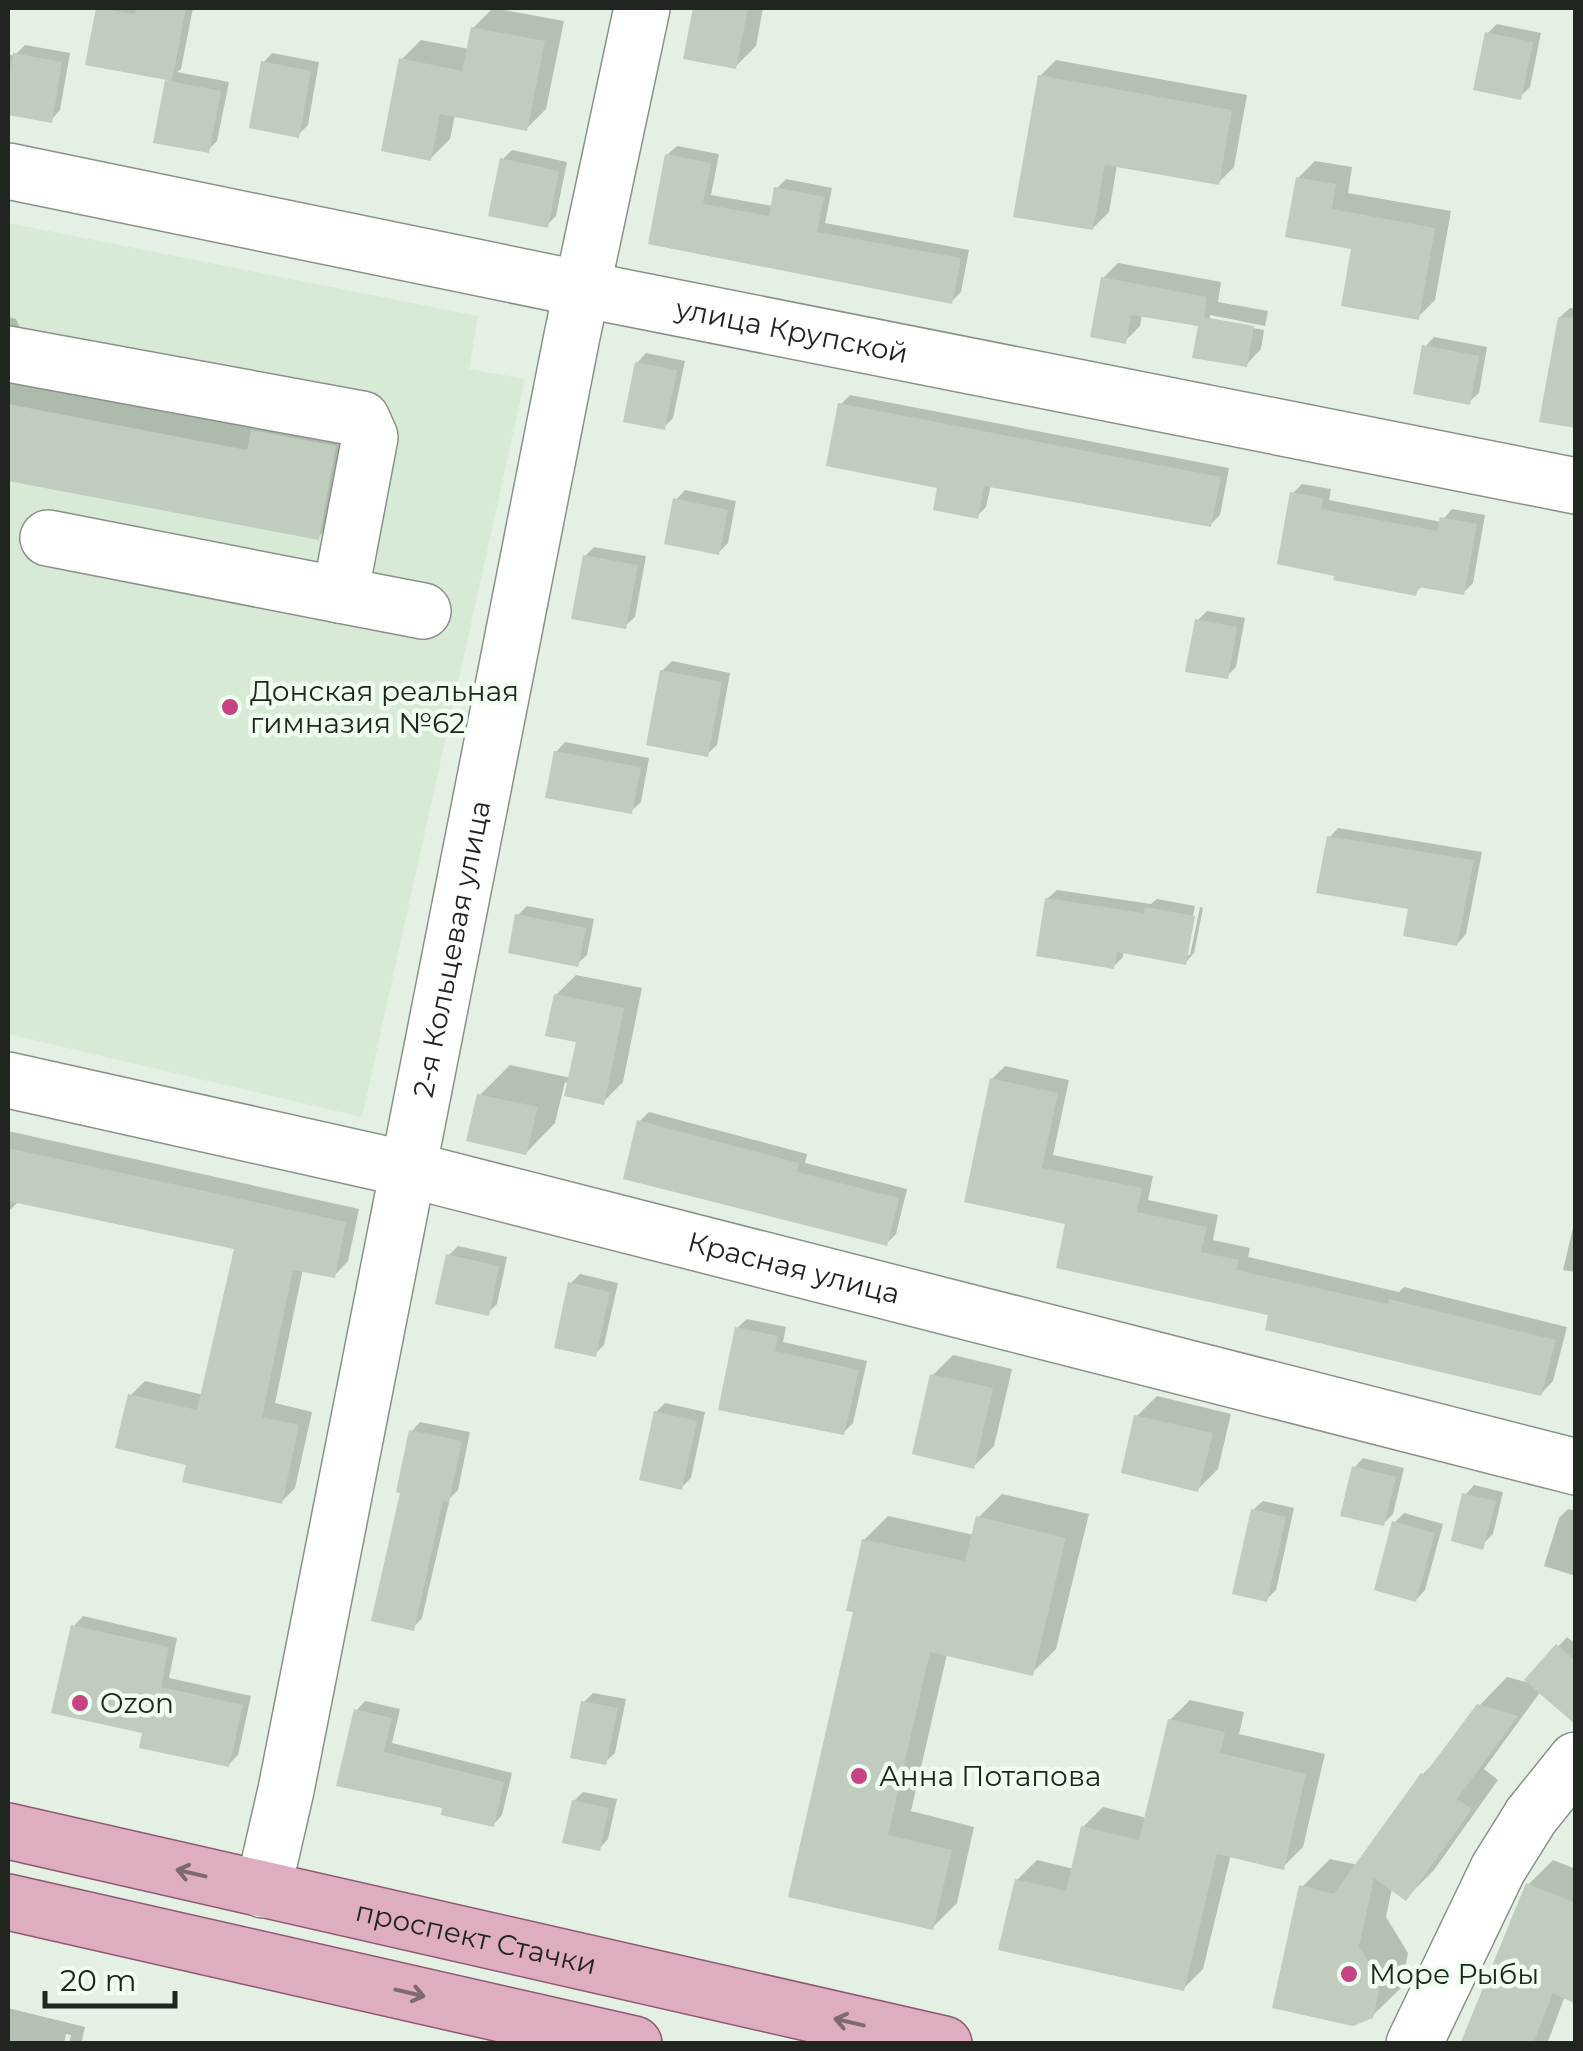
<svg xmlns="http://www.w3.org/2000/svg" width="1583" height="2051" viewBox="0 0 1583 2051" font-family="Montserrat,sans-serif">
  <rect width="100%" height="100%" fill="#e3f0e3"/>
  <path fill="#d7ead6" d="M8,223L478,316L469,369L525,379L362,1117L8,1034Z"/>
  <g fill="#0003">
    <path d="M99,8H193L181,69L177,72L229,82L217,141L208,150L167,82L170,78L88,63Z"/>
    <path d="M493,8L564,21L546,109L526,129L455,115L450,139L430,159L401,60L421,40L469,49L473,28Z"/>
    <path d="M695,8H763L756,46L736,66L686,57Z"/>
    <path d="M1497,24L1541,33L1530,87L1520,97L1488,33Z"/>
    <path d="M25,45L70,53L60,110L51,120L8,112V54L14,56Z"/>
    <path d="M272,53L319,62L308,125L298,135L263,63Z"/>
    <path d="M1056,60L1247,95L1234,167L1218,183L1117,165L1109,212L1093,228L1040,76Z"/>
    <path d="M677,146L719,154L711,195L773,206L777,188L786,179L832,188L825,223L969,250L961,292L952,301L651,242L667,155Z"/>
    <path d="M512,150L567,162L556,216L547,225L502,160Z"/>
    <path d="M1315,161L1352,167L1348,193L1451,211L1435,300L1418,317L1298,178Z"/>
    <path d="M1118,263L1221,282L1218,302L1268,311L1265,326L1210,315V320L1264,330L1261,349L1246,365L1201,324L1142,315L1140,326L1125,341L1103,278Z"/>
    <path d="M1570,308L1576,309V425L1541,419L1560,317Z"/>
    <path d="M8,317L16,319L25,339L374,408L357,498L318,537L8,478Z"/>
    <path d="M1434,337L1487,347L1479,393L1469,402L1425,347Z"/>
    <path d="M646,353L685,361L673,418L664,427L637,363Z"/>
    <path d="M850,395L1229,468L1220,515L1210,525L991,484L986,507L977,516L840,405Z"/>
    <path d="M1302,484L1331,489L1329,500L1441,522L1452,509L1485,515L1473,583L1463,593L1423,585L1415,593L1293,493Z"/>
    <path d="M685,490L736,501L728,543L718,553L676,500Z"/>
    <path d="M594,547L646,556L635,617L625,626L585,556Z"/>
    <path d="M1207,611L1245,618L1236,667L1227,676L1198,620Z"/>
    <path d="M672,661L730,673L717,745L707,754L662,671Z"/>
    <path d="M565,742L649,758L641,802L631,811L556,752Z"/>
    <path d="M1338,828L1482,852L1466,934L1457,944L1411,907L1329,838Z"/>
    <path d="M1057,890L1151,904L1157,899L1195,906L1185,955H1190L1200,907L1203,908L1194,953L1185,963L1124,950L1123,957L1114,966L1047,899Z"/>
    <path d="M527,906L594,919L587,955L577,964L518,915Z"/>
    <path d="M576,975L642,988L623,1082L603,1102L565,1082L555,1123L526,1153L480,1095L510,1065L571,1078L579,1040L556,995Z"/>
    <path d="M1005,1066L1069,1080L1053,1155L1153,1176L1148,1200L1218,1215L1213,1240L1250,1248L1248,1257L1399,1292L1404,1287L1567,1327L1553,1381L1541,1394L1271,1313L1068,1222L992,1079Z"/>
    <path d="M649,1112L807,1154L805,1163L907,1189L896,1234L887,1243L639,1122Z"/>
    <path d="M8,1131L359,1209L348,1261L334,1276L303,1269L275,1403L312,1412L295,1488L281,1502L189,1463L131,1395L145,1381L204,1395L237,1247L19,1201L8,1212Z"/>
    <path d="M1576,1215V1272L1563,1270Z"/>
    <path d="M458,1246L507,1257L497,1304L488,1313L448,1256Z"/>
    <path d="M580,1274L618,1283L604,1345L595,1354L570,1284Z"/>
    <path d="M747,1319L786,1327L783,1342L867,1361L853,1423L844,1432L737,1328Z"/>
    <path d="M953,1355L1012,1369L994,1446L974,1466L933,1375Z"/>
    <path d="M1157,1396L1231,1414L1218,1469L1198,1489L1137,1416Z"/>
    <path d="M665,1403L705,1412L691,1478L682,1487L656,1412Z"/>
    <path d="M420,1422L470,1432L458,1490L450,1498L422,1618L413,1628L403,1491L411,1432Z"/>
    <path d="M1363,1458L1404,1468L1393,1514L1383,1524L1354,1468Z"/>
    <path d="M1474,1485L1503,1492L1493,1534L1483,1544L1465,1495Z"/>
    <path d="M1002,1494L1089,1514L1056,1649L1032,1673L947,1654L911,1811L974,1827L957,1903L933,1927L791,1895L856,1611L864,1540L888,1516L974,1535L978,1518Z"/>
    <path d="M1263,1501L1294,1508L1276,1590L1267,1599L1253,1510Z"/>
    <path d="M1568,1509L1576,1511V1576L1544,1566L1559,1518Z"/>
    <path d="M1404,1513L1443,1524L1425,1590L1416,1600L1395,1522Z"/>
    <path d="M83,1616L177,1638L169,1678L251,1696L238,1755L229,1764L145,1732L74,1626Z"/>
    <path d="M1567,1637L1576,1644V1698L1541,1691L1484,1769L1498,1780L1434,1870L1406,1898L1392,1888L1386,1917L1408,1953L1401,1988L1372,2016L1302,1887L1330,1859L1358,1865L1423,1774L1442,1755L1479,1706L1507,1677L1526,1682Z"/>
    <path d="M593,1693L626,1699L615,1753L605,1762L584,1702Z"/>
    <path d="M1190,1700L1244,1712L1239,1734L1325,1754L1303,1847L1283,1867L1231,1854L1203,1969L1183,1989L1017,1880L1037,1860L1074,1869L1083,1827L1103,1807L1147,1818L1170,1720Z"/>
    <path d="M365,1701L400,1709L392,1743L512,1773L502,1815L493,1825L445,1807L340,1784L356,1711Z"/>
    <path d="M583,1792L617,1799L608,1839L599,1849L574,1801Z"/>
    <path d="M1553,1860L1576,1869V2001L1565,1996L1547,2044H1463L1528,1885Z"/>
    <path d="M8,2008L85,2027L81,2044H69L71,2035L66,2034L64,2044H8Z"/>
  </g>
  <g fill="#bfccbe">
    <path d="M96,8L135,14L136,8H186L172,81L85,65Z"/>
    <path d="M693,8H748L736,69L683,59Z"/>
    <path d="M471,27L545,41L527,131L440,114L431,161L381,151L399,58L462,71Z"/>
    <path d="M1485,32L1533,42L1521,100L1473,90Z"/>
    <path d="M13,53L62,62L52,123L8,115V84Z"/>
    <path d="M261,61L311,71L299,138L249,128Z"/>
    <path d="M1038,75L1232,110L1219,185L1105,165L1093,230L1013,217Z"/>
    <path d="M165,80L221,91L209,153L153,143Z"/>
    <path d="M665,154L711,163L703,204L769,216L774,187L824,197L817,232L961,258L952,304L648,244Z"/>
    <path d="M500,158L559,171L548,228L488,216Z"/>
    <path d="M1296,177L1336,184L1332,209L1435,228L1419,320L1341,306L1351,249L1285,237Z"/>
    <path d="M1101,277L1207,297L1204,317L1254,326L1247,367L1192,358L1198,326L1131,315L1126,344L1090,337Z"/>
    <path d="M1558,317L1576,318V428L1539,422Z"/>
    <path d="M1422,345L1479,356L1470,405L1413,394Z"/>
    <path d="M635,362L677,370L665,430L623,422Z"/>
    <path d="M838,403L1221,477L1211,527L984,486L978,519L933,510L937,488L826,466Z"/>
    <path d="M8,404L247,450L251,430L336,446L319,540L8,481Z"/>
    <path d="M1290,492L1323,498L1321,509L1437,531L1440,517L1477,524L1464,595L1418,587L1416,596L1333,580L1334,576L1277,564Z"/>
    <path d="M673,498L728,510L719,555L664,544Z"/>
    <path d="M583,555L638,565L626,629L571,619Z"/>
    <path d="M1195,619L1237,627L1228,679L1185,672Z"/>
    <path d="M660,670L722,682L708,757L646,745Z"/>
    <path d="M554,751L641,767L632,814L545,798Z"/>
    <path d="M1327,836L1474,860L1457,946L1403,936L1408,909L1316,893Z"/>
    <path d="M1045,898L1144,913L1145,907L1195,916L1186,965L1117,952L1114,969L1036,956Z"/>
    <path d="M515,914L586,928L578,967L508,953Z"/>
    <path d="M554,994L624,1008L604,1105L564,1096L576,1042L545,1036Z"/>
    <path d="M990,1078L1058,1093L1042,1168L1142,1188L1137,1212L1207,1227L1201,1252L1239,1260L1236,1270L1388,1304L1389,1299L1556,1340L1541,1396L1265,1330L1268,1315L1056,1268L1065,1224L964,1202Z"/>
    <path d="M477,1094L538,1107L526,1155L466,1141Z"/>
    <path d="M637,1120L799,1163L797,1172L899,1198L887,1246L623,1179Z"/>
    <path d="M8,1148L346,1222L335,1278L293,1270L262,1417L299,1425L282,1504L182,1482L186,1465L115,1448L128,1394L197,1410L234,1249L8,1201Z"/>
    <path d="M446,1254L499,1266L489,1316L435,1304Z"/>
    <path d="M568,1282L610,1292L596,1357L554,1348Z"/>
    <path d="M735,1327L778,1336L775,1351L859,1370L844,1435L718,1410Z"/>
    <path d="M930,1374L993,1388L974,1469L912,1454Z"/>
    <path d="M654,1411L697,1421L682,1490L639,1480Z"/>
    <path d="M1134,1415L1213,1433L1198,1492L1121,1473Z"/>
    <path d="M409,1430L462,1441L449,1502L443,1501L414,1631L371,1621L400,1493L396,1492Z"/>
    <path d="M1352,1466L1396,1477L1384,1526L1340,1516Z"/>
    <path d="M1462,1493L1496,1501L1483,1550L1451,1541Z"/>
    <path d="M1251,1509L1286,1517L1267,1602L1232,1594Z"/>
    <path d="M976,1516L1066,1538L1033,1676L930,1652L888,1835L952,1850L933,1930L788,1897L853,1612L846,1611L862,1539L965,1561Z"/>
    <path d="M1392,1521L1435,1533L1416,1602L1374,1590Z"/>
    <path d="M71,1625L169,1647L161,1687L243,1705L229,1767L139,1748L142,1733L51,1713Z"/>
    <path d="M1556,1644L1576,1661V1725L1524,1680Z"/>
    <path d="M581,1701L618,1708L606,1765L570,1758Z"/>
    <path d="M1477,1704L1518,1716L1457,1799L1472,1809L1406,1901L1374,1878L1359,1947L1381,1982L1373,2018L1353,2026L1272,2008L1299,1885L1334,1894L1421,1773L1424,1775Z"/>
    <path d="M354,1709L392,1718L384,1752L504,1782L494,1827L441,1815L442,1808L336,1786Z"/>
    <path d="M1168,1719L1225,1732L1220,1753L1306,1774L1284,1870L1217,1854L1184,1991L998,1950L1015,1879L1066,1891L1081,1826L1139,1840Z"/>
    <path d="M572,1800L609,1808L600,1851L562,1843Z"/>
    <path d="M1526,1883L1576,1903V2004L1553,1993L1533,2044H1460Z"/>
  </g>
  <g fill="none" stroke-linecap="round" stroke-linejoin="round">
    <g stroke="#879387" stroke-width="58">
      <g id="minor">
        <path id="s1" d="M8,171L582,289L1576,486"/>
        <path d="M8,354L362,419L370,437L340,595L423,611"/>
        <path d="M48,538L340,595"/>
        <path id="s2" d="M8,1080L407,1169L1576,1467"/>
        <path id="s3" d="M263,1890L286,1790L572,336L642,8"/>
        <path d="M1414,2044L1498,1869L1531,1816L1576,1760"/>
      </g>
    </g>
    <g stroke="#8d5a6f" stroke-width="58">
      <g id="major">
        <path id="s4" d="M8,1831L944,2044"/>
        <path d="M8,1902L634,2044"/>
      </g>
    </g>
    <use href="#minor" stroke="#fff" stroke-width="55"/>
    <use href="#major" stroke="#deadc2" stroke-width="55"/>
  </g>
  <defs><path id="oneway-shaft" d="M-6 0H5M1.5-3L5.5 0L1.5 3" fill="none" stroke-width="1.6" stroke-linecap="round" stroke-linejoin="round" transform="scale(2.5)"/></defs>
  <g stroke="#7f6971">
    <use href="#oneway-shaft" transform="translate(191 1873) rotate(-167)"/>
    <use href="#oneway-shaft" transform="translate(410 1993) rotate(13)"/>
    <use href="#oneway-shaft" transform="translate(849 2022) rotate(-167)"/>
  </g>
  <g fill="#c84384" stroke="#f0fef0" stroke-width="4">
    <circle cx="230" cy="707" r="10"/>
    <circle cx="80" cy="1703" r="10"/>
    <circle cx="859" cy="1776" r="10"/>
    <circle cx="1349" cy="1974" r="10"/>
  </g>
  <g text-anchor="middle" dominant-baseline="central" stroke-width="9" stroke-linejoin="round" paint-order="stroke">
    <g font-size="28" fill="#202520" stroke="#f0fef0">
      <text stroke="none"><textPath href="#s1" startOffset="800">улица Крупской</textPath></text>
      <text stroke="none"><textPath href="#s3" startOffset="960">2-я Кольцевая улица</textPath></text>
      <text stroke="none"><textPath href="#s2" startOffset="808">Красная улица</textPath></text>
      <text stroke="none"><textPath href="#s4" startOffset="480">проспект Стачки</textPath></text>
    </g>
    <g font-size="28" fill="#202520" stroke="#f0fef0" text-anchor="start">
      <text x="250" y="691">Донская реальная<tspan x="250" dy="32">гимназия №62</tspan></text>
      <text x="100" y="1703">Ozon</text>
      <text x="879" y="1776">Анна Потапова</text>
      <text x="1369" y="1974">Море Рыбы</text>
    </g>
  </g>
  <rect width="1583" height="2051" fill="none" stroke="#202520" stroke-width="20"/>
  <path d="M45 1991v15h130v-15" fill="none" stroke="#202520" stroke-width="5"/>
  <text x="60" y="1991" font-size="30" fill="#202520" stroke="#f0fef0" stroke-width="8" paint-order="stroke">20 m</text>
</svg>
